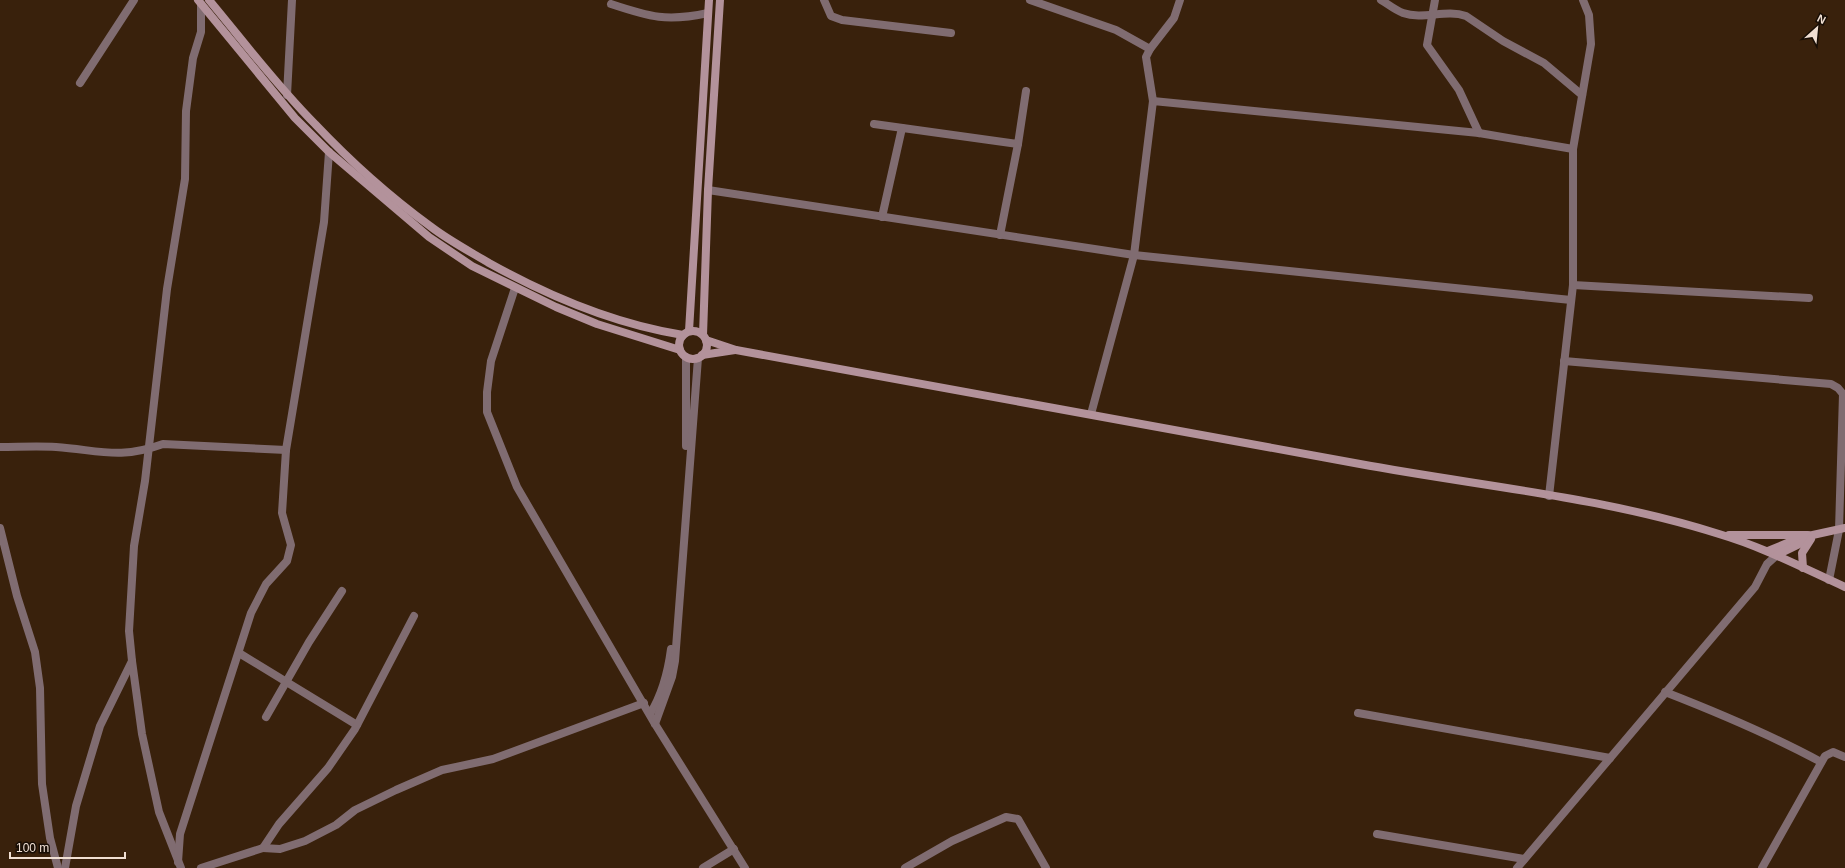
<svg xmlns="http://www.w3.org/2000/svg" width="1845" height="868" viewBox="0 0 1845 868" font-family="Arial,sans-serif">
  <rect width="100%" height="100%" fill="#39210c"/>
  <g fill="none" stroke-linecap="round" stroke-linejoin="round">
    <g stroke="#806c71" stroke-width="8">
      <path d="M824,0L831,16L842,20L951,33"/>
      <path d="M1030,0L1116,30L1150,49"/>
      <path d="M1381,0C1388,4 1395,10 1403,13C1423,20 1446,9 1466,16L1503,41L1544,63L1582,95"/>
      <path d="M1435,0L1427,45L1459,90L1479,133"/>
      <path d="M611,4C650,17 667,22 708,13"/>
      <path d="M80,83L134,0"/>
      <path d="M287,95L292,0"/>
      <path d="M1153,101L1146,57L1150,49L1174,18L1180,0"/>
      <path d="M874,124L1018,144L1026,91"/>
      <path d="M708,190L1134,255L1571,300"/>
      <path d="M882,217L902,128"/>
      <path d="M1000,235L1018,144"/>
      <path d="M1573,285L1809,298"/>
      <path d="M515,288L491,361L487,392V412L517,487L655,724L745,868"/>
      <path d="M1564,361L1831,384L1838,388L1843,394L1839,530L1829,580"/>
      <path d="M1091,414L1134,255L1153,101L1479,133L1573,149"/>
      <path d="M686,446V357"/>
      <path d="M0,447C18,447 37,446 56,447C99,450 119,460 163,444L286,450"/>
      <path d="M1549,496L1573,285V149L1591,44L1589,15L1583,0"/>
      <path d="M0,528L17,596L35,652L40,688L42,784L50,838L58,868"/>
      <path d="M239,653L357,725"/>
      <path d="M132,661L142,734L159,812L181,868"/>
      <path d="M1665,692C1719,713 1771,735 1821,762"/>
      <path d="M1358,713L1610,758"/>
      <path d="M650,714C663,693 668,672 671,649"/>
      <path d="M266,717L309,642L342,591"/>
      <path d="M655,724L672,677L675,661L698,358"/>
      <path d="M1377,834L1524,859"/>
      <path d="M263,848L280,849L305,841L336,825L355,810L396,790L442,770L493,759L644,703"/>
      <path d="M178,862L180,834L251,613L266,584L287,561L291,545L282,513L286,450L324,222L329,152"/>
      <path d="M65,868L76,806L100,726L132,661L129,631L134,546L145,481L167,289L185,179L186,111L193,58L201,32V4"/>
      <path d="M201,868L263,848L279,824L328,768L355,729L414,616"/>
      <path d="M703,868L734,849"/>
      <path d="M905,868L952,841L1006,817L1018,819L1046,868"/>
      <path d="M1517,868L1755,587L1767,564L1777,555"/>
      <path d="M1762,868L1825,756L1833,752L1845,757"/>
    </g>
    <g stroke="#b3929b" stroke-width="8">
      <path d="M198,0L295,118L329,152L429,237L472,266L556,307L597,324L680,350"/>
      <path d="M209,0C244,42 277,86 315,124C350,161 389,196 430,226C448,240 469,251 489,263C550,297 614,324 683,335"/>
      <path d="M689,331L709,0"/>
      <circle cx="693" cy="345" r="14"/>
      <path d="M703,335L708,190L720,0"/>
      <path d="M706,340L736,350C944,388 1152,426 1360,464C1479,486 1603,497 1719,534C1763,547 1803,568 1845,587"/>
      <path d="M702,355L735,350"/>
      <path d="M1729,535H1808"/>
      <path d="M1768,551L1799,538L1845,528"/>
      <path d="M1777,555L1810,539"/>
      <path d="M1803,568L1802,553L1811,539"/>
    </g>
  </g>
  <g transform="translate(1817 28) rotate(27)" stroke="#180e06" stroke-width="3" paint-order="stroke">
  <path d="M0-3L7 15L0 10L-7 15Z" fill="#f0dfd3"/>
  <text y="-6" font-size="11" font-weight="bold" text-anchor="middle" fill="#f0dfd3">N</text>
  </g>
  <path d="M10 852v6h115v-6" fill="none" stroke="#f0dfd3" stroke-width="2"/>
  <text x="16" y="852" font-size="12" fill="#f0dfd3" stroke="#180e06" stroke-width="3" paint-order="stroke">100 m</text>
</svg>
